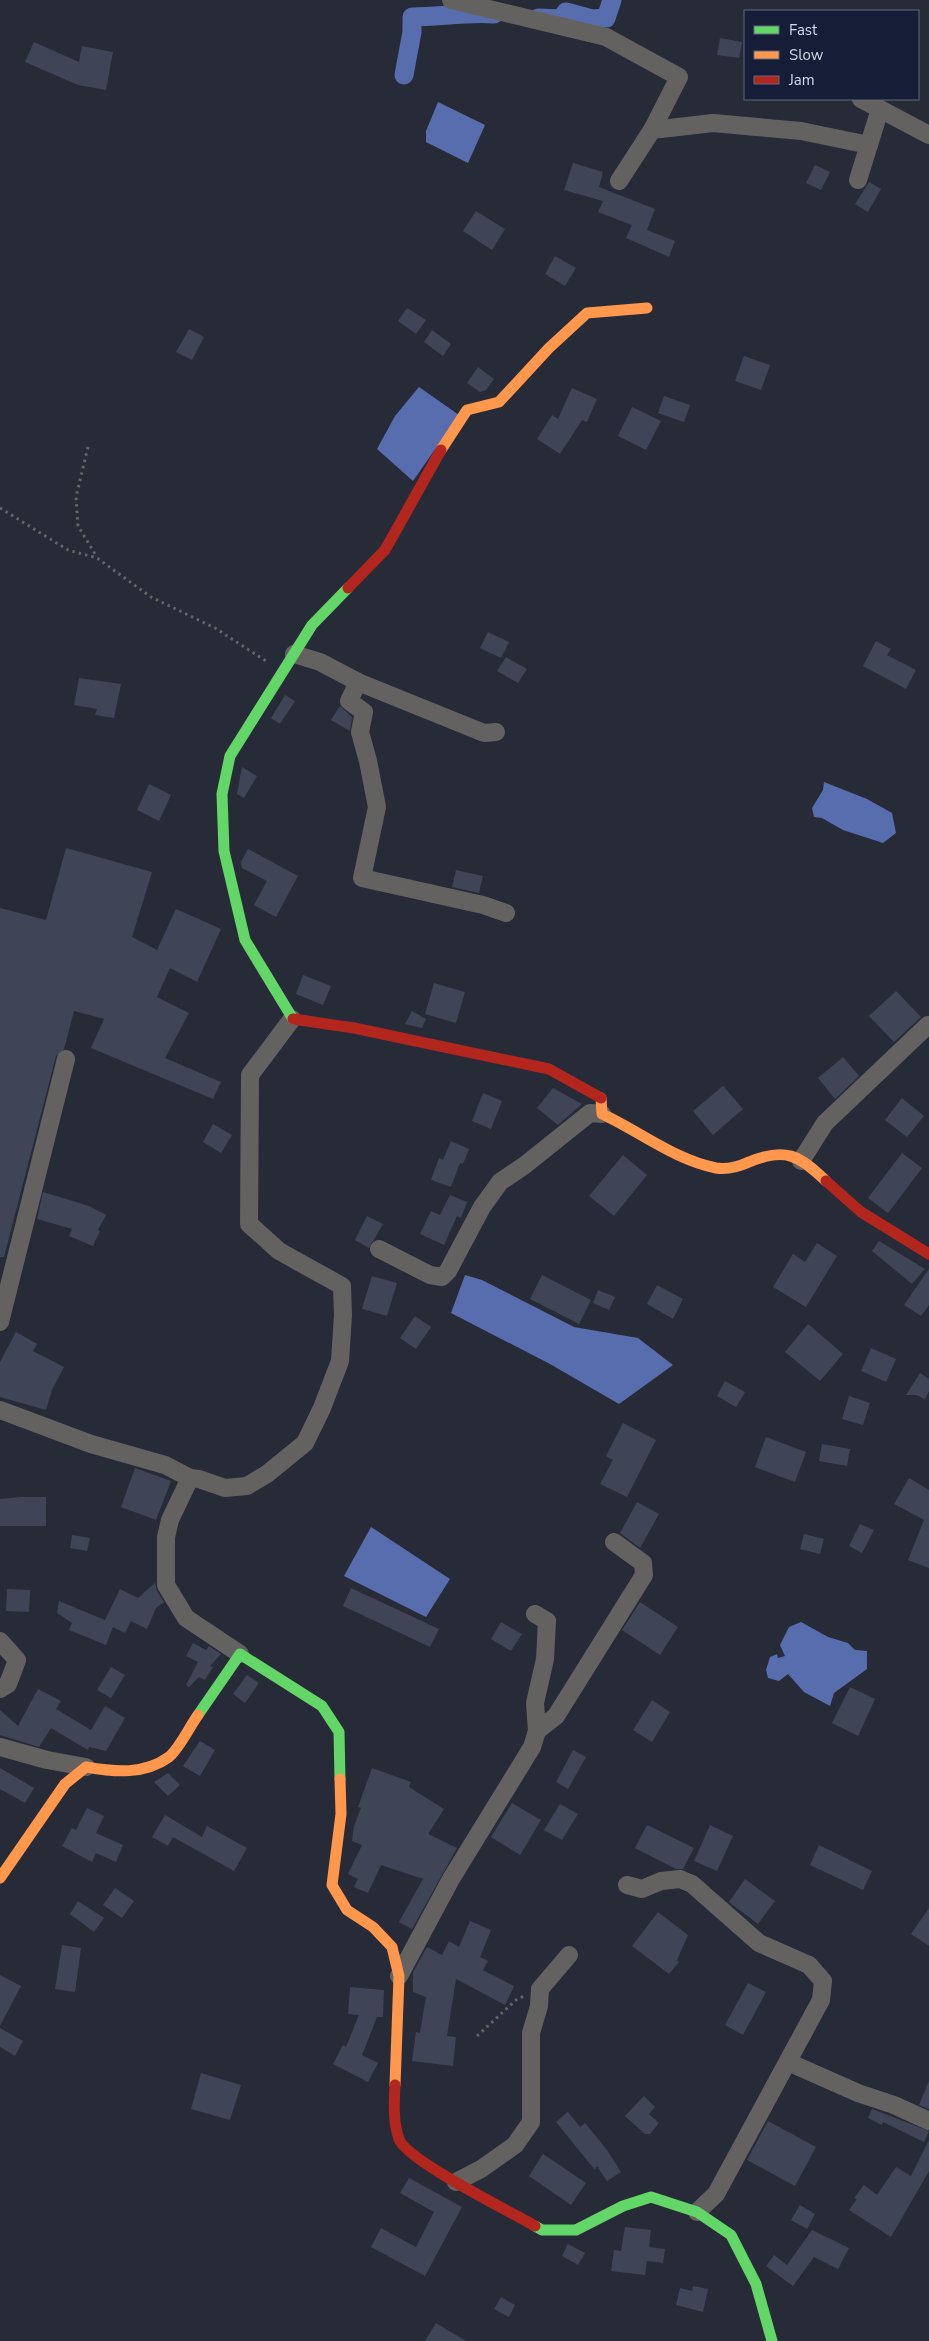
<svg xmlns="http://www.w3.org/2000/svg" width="929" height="2341" viewBox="0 0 929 2341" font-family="'Nunito Sans',sans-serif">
  <rect width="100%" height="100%" fill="#272b38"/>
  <g fill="#586dad">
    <path d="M438,102L485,125L468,163L426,142V131Z"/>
    <path d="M419,387L459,415L413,481L377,449L395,416Z"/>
    <path d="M824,782L867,799L892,813L896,833L883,843L843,830L822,818L814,817L812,808L823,790Z"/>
    <path d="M465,1275L482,1280L574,1327L638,1338L673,1365L619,1404L550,1364L451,1313Z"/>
    <path d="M371,1527L450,1579L426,1617L344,1576Z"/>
    <path d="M801,1622L828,1637L848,1643L855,1650L867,1651V1669L834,1693L830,1706L804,1692L788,1674L779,1681L768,1678L766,1670L770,1657L777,1654L778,1658L785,1656L780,1645L789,1627Z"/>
  </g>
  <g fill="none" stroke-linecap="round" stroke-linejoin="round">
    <g stroke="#586dad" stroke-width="19">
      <path d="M538,18L561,19L566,12L592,19L606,18L612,0"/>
      <path d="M404,75L412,32V17C439,17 466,12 494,14"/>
    </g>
  </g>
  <g fill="#3f4457">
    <path d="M720,38L742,42L739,58L717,55Z"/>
    <path d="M34,42L79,62L82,46L113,52L106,90L78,85L25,62Z"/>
    <path d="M573,163L603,172L599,187L655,209L647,230L675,241L669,257L626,238L632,225L598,212L603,201L564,190Z"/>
    <path d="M815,165L830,172L821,190L806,183Z"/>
    <path d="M869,182L881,189L868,212L855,204Z"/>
    <path d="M476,211L505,229L492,250L463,231Z"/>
    <path d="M555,256L576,268L565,286L545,274Z"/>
    <path d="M407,308L426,320L416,334L398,321Z"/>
    <path d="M189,329L204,337L192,360L176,352Z"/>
    <path d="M432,330L451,344L443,356L424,342Z"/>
    <path d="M744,356L770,365L761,390L735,381Z"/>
    <path d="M478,367L494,379L486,390L480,392L467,383Z"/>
    <path d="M572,388L597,399L587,422L582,420L560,454L537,439L552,415L558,419Z"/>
    <path d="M664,396L690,405L684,422L658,413Z"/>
    <path d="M632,407L661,421L646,450L618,436Z"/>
    <path d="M488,632L509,642L501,658L480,648Z"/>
    <path d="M876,641L891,649L887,655L916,670L906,689L863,666Z"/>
    <path d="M506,657L527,669L518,683L497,671Z"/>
    <path d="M79,678L121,684L114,718L95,715L97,709L74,705Z"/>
    <path d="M285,695L295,701L280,724L271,718Z"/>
    <path d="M340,706L352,717L350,731L331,720Z"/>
    <path d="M242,767L257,776L244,798L237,794Z"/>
    <path d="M149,784L171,795L159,821L137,810Z"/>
    <path d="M66,848L152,872L132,937L157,950L176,909L221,929L197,982L170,968L157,997L189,1013L165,1058L221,1082L213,1099L91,1048L104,1019L74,1011L64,1049L56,1056L4,1257H0V908L46,920Z"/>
    <path d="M248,849L298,876L276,917L254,905L267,881L242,868L241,862Z"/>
    <path d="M456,870L483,876L479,893L452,887Z"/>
    <path d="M303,975L331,986L323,1005L296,994Z"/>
    <path d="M434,983L465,992L456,1023L425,1014Z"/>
    <path d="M896,991L921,1017L894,1042L869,1016Z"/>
    <path d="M412,1011L426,1019L422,1028L405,1024Z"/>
    <path d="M843,1057L859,1076L835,1099L818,1078Z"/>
    <path d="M723,1086L743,1109L713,1135L693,1111Z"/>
    <path d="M553,1088L582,1104L558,1125L537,1108Z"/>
    <path d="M483,1093L502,1101L491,1129L472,1121Z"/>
    <path d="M902,1098L924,1116L907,1137L885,1120Z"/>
    <path d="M213,1124L232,1135L221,1153L203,1142Z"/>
    <path d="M451,1141L469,1149L463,1164L460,1163L451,1187L431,1180L439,1158L443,1160Z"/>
    <path d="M902,1153L922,1168L888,1213L868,1198Z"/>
    <path d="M623,1155L647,1175L614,1216L589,1196Z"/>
    <path d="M43,1192L89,1206L106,1215L98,1230L100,1231L93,1246L69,1236L72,1229L37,1219Z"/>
    <path d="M450,1195L467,1202L461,1218L457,1216L444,1245L420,1234L431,1211L440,1215Z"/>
    <path d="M367,1216L383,1224L369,1248L355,1240Z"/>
    <path d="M879,1241L925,1269L912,1284L872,1251Z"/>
    <path d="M817,1243L837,1256L806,1307L773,1287L793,1254L805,1262Z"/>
    <path d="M929,1269V1305L921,1316L904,1305Z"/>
    <path d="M542,1275L591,1300L579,1324L530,1299Z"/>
    <path d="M372,1276L397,1283L387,1316L362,1309Z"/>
    <path d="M657,1285L683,1299L673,1319L647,1304Z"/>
    <path d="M598,1290L615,1297L609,1310L593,1303Z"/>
    <path d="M415,1316L431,1327L416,1349L400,1338Z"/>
    <path d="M808,1324L843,1354L820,1381L785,1352Z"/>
    <path d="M16,1332L37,1344L33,1351L64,1367L52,1390L46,1410L0,1397V1362Z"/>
    <path d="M871,1348L896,1359L886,1382L861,1371Z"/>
    <path d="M920,1373L929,1379V1391L925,1399L916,1395H906Z"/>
    <path d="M725,1381L745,1392L736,1407L717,1396Z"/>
    <path d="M849,1396L870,1403L863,1425L842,1419Z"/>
    <path d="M623,1423L656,1440L627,1497L600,1484L613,1460L606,1456Z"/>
    <path d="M766,1437L806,1452L795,1482L755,1467Z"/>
    <path d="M822,1444L850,1449L847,1466L819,1461Z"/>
    <path d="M135,1468L171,1481L156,1520L121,1507Z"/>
    <path d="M909,1478L929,1490V1568L908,1560L924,1520L894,1504Z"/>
    <path d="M21,1497H46V1526H0V1499Z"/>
    <path d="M637,1502L659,1514L640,1548L620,1533Z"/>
    <path d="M860,1524L874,1530L862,1553L849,1546Z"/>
    <path d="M804,1534L824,1539L820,1554L800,1549Z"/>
    <path d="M72,1535L90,1538L87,1551L70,1548Z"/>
    <path d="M155,1583L157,1591L164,1602L156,1608L147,1629L131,1621L125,1633L113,1627L106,1645L69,1630L72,1623L57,1613L59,1601L105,1620L120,1589L138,1598Z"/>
    <path d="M351,1588L439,1629L430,1647L343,1606Z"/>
    <path d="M7,1589L30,1590L29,1612L6,1611Z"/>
    <path d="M640,1602L678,1627L660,1655L622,1630Z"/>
    <path d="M501,1622L522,1634L511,1651L491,1639Z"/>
    <path d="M193,1643L206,1650L209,1646L221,1654L210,1666L213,1667L205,1680L199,1677L189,1687L186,1685L198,1662L186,1656Z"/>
    <path d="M111,1667L125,1675L111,1698L97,1690Z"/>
    <path d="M247,1675L259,1683L245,1703L233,1694Z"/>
    <path d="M850,1687L875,1699L858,1736L832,1723Z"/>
    <path d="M38,1689L61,1701L56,1709L91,1730L105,1706L125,1718L106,1751L89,1747L88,1750L51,1728L39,1747L0,1735V1710L18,1726Z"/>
    <path d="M652,1700L670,1712L652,1742L633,1730Z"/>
    <path d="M200,1741L215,1750L200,1776L183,1766Z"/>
    <path d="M573,1750L586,1757L568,1789L556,1782Z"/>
    <path d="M0,1768L34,1788L25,1803L0,1789Z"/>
    <path d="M372,1768L411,1782L409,1787L444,1809L428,1834L457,1848L412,1929L399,1922L423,1879L381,1865L368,1893L354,1887L358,1879L348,1874L362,1845L352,1841L354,1826L361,1808L358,1807Z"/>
    <path d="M168,1773L180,1785L168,1796L154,1782Z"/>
    <path d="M512,1803L541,1820L520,1855L491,1837Z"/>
    <path d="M560,1804L578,1814L562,1840L544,1830Z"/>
    <path d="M87,1808L104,1816L96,1833L123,1845L116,1862L96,1853L92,1862L62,1846L72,1828L76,1830Z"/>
    <path d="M165,1815L202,1837L207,1826L247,1848L234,1871L173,1837L168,1846L152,1837Z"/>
    <path d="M647,1825L694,1848L683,1869H676L635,1848Z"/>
    <path d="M710,1825L733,1836L717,1871L694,1861Z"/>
    <path d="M819,1845L872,1871L863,1890L810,1865Z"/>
    <path d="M745,1879L775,1901L758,1924L729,1902Z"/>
    <path d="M115,1888L134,1901L122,1918L103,1905Z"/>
    <path d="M78,1901L104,1918L94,1932L70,1914Z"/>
    <path d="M929,1908V1946L911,1934Z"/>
    <path d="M658,1912L688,1935L677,1960L679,1962L669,1974L632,1946Z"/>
    <path d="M470,1921L491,1930L480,1957L488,1961L483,1970L514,1986L505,2005L456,1979L447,2036L456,2037L453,2066L412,2061L416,2032L420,2033L426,1997L413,1992V1972L427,1947L442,1955L449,1941L459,1947Z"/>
    <path d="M62,1945L81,1948L75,1992L55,1989Z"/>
    <path d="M0,1975L21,1986L0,2026Z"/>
    <path d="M748,1983L766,1992L743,2035L725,2025Z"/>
    <path d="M350,1987L384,1990L383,2017H377L362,2055L378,2063L368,2082L333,2064L343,2045L346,2047L359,2015L348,2014Z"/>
    <path d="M0,2028L23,2041L15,2056L0,2047Z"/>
    <path d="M201,2073L241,2085L230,2120L191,2109Z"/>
    <path d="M929,2081V2109L919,2105Z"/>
    <path d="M644,2096L655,2107L649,2114L659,2123L650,2134H645L625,2116Z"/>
    <path d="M872,2109L929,2131L924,2142L883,2122L882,2125L868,2118Z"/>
    <path d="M568,2112L580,2127L585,2123L607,2150L621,2172L607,2181L597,2166L595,2170L556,2122Z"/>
    <path d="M768,2121L816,2147L795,2186L747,2160Z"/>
    <path d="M929,2140V2171L891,2237L849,2210L857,2199L854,2198L864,2185L877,2195L896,2167L911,2176Z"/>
    <path d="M543,2154L586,2183L571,2205L529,2176Z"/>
    <path d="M409,2178L462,2207L425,2276L371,2247L381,2228L416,2247L434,2212L400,2193Z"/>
    <path d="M800,2205L815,2214L807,2229L791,2220Z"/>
    <path d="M625,2227L651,2230L649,2247L665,2249L663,2263L647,2261L645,2275L611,2271L614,2250L621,2251Z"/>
    <path d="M812,2230L849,2248L838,2269L814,2257L793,2286L766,2266L774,2255L787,2265Z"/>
    <path d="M568,2244L585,2253L578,2265L562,2256Z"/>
    <path d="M693,2286L708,2289L703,2312L676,2305L680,2288L692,2291Z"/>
    <path d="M501,2297L515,2305L509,2317L494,2309Z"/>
    <path d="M436,2323L466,2341H425Z"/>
  </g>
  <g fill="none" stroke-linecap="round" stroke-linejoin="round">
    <g stroke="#636466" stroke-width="3" stroke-dasharray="2.5 4" stroke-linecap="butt">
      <path d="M88,447L76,497L78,526L97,557"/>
      <path d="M0,508L68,550L97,558L151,597L215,628L266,661"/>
      <path d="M477,2036L516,2000L524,1996"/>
    </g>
    <g stroke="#646261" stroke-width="18">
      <path d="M451,0L606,37L679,77L652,130"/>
      <path d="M861,99L929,135"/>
      <path d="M858,180L880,109"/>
      <path d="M619,181L652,130L713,123L801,131L869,145"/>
      <path d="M294,654L320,662L358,682L484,733L496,732"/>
      <path d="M358,682L349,701L364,712L360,732L368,761L377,807L362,878L483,905L506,913"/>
      <path d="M801,1161L825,1123L928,1025"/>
      <path d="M379,1249L430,1275L442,1277L448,1271L482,1207L500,1182L525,1165L590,1113L602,1114"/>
      <path d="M0,1322L66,1059"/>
      <path d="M0,1410L91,1444L165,1465L190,1478L170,1520L166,1537V1585L186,1618L240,1654"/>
      <path d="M190,1478L199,1479L225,1488L247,1486L267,1474L305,1443L322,1408L340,1361L343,1315L342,1286L279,1251L249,1224L250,1075L292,1019"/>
      <path d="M0,1641L17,1660L8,1684L0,1689"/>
      <path d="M537,1731L556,1716L644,1575L643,1563L614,1542"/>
      <path d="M0,1747L47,1760L86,1767"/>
      <path d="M627,1885L642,1889L661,1881L680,1879L692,1884L759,1943L809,1965L823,1981L821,2000L716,2194L697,2212"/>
      <path d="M399,1976L451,1879L532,1747L537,1731L535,1703L545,1659L547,1621L535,1614"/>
      <path d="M788,2062L858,2093L894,2105L929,2121"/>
      <path d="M456,2182L481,2169L515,2145L531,2122V2033L539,2006L540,1989L569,1955"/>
    </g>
    <g stroke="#63d668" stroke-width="11">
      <path d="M293,1019L245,940L224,851L222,794L230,756L312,625L348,588"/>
      <path d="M198,1715L240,1654L322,1706L339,1732L340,1779"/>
      <path d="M535,2226L542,2230H576L623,2206L651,2197L697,2212L731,2235L756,2284L772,2341"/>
    </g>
    <g stroke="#ff974d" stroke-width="11">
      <path d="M441,450L467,410L499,402L549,348L587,313L647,308"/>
      <path d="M601,1098L602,1114C639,1131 675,1160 716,1168C728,1170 738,1167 749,1162C785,1147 799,1155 826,1181"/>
      <path d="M340,1779L341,1814L332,1885L347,1910L373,1927L392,1947L399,1976L395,2085"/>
      <path d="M0,1878L65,1784L86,1767C115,1772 144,1775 169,1757C179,1749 190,1726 198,1715"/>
    </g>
    <g stroke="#b3261e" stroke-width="11">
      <path d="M348,588L385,550L441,450"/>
      <path d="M293,1019L354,1028L549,1069L601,1098"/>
      <path d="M826,1181L861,1212L929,1254"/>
      <path d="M395,2085C394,2103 393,2122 399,2139C406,2160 511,2212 535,2226"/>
    </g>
  </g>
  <rect x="744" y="10" width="175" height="90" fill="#161d36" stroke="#62697e"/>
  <rect x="754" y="26" width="25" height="8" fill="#63d668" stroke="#62697e"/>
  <text x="789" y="35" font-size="15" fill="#d3daeb">Fast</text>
  <rect x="754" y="51" width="25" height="8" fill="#ff974d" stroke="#62697e"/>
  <text x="789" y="60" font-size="15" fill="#d3daeb">Slow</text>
  <rect x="754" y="76" width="25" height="8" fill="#b3261e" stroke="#62697e"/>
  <text x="789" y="85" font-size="15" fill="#d3daeb">Jam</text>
</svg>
